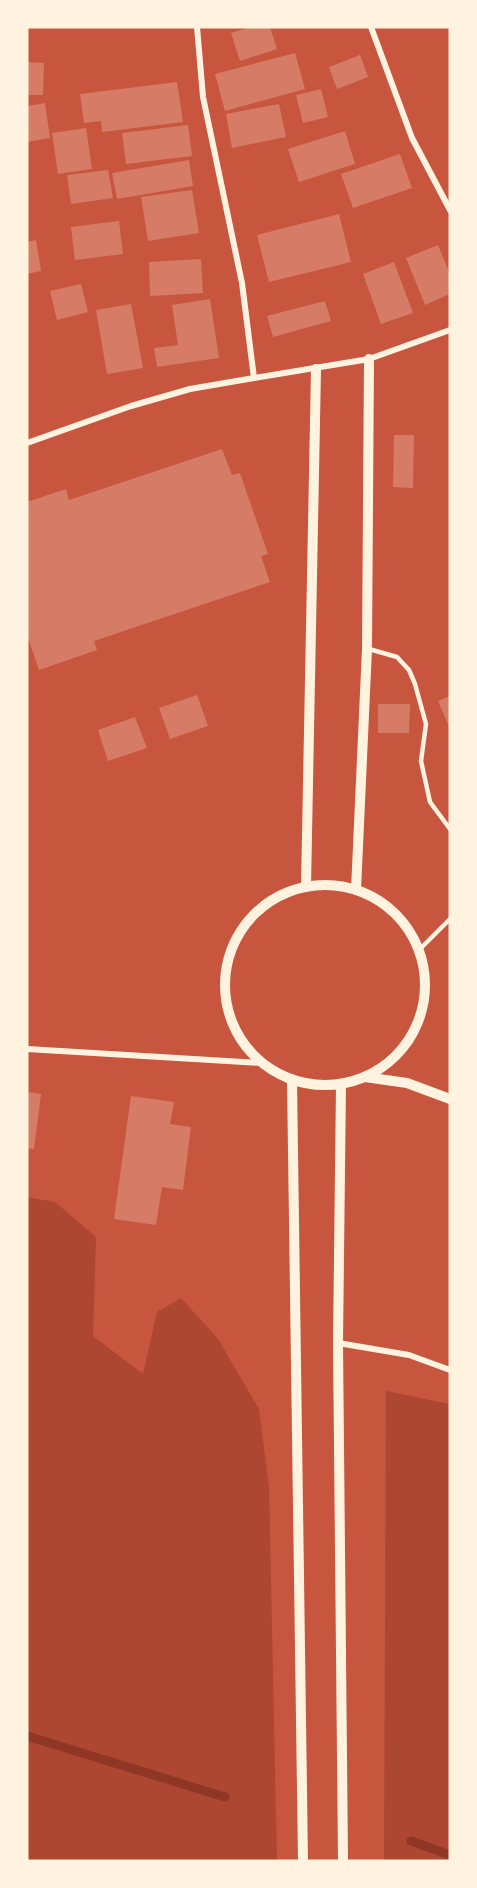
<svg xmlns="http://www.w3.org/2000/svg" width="477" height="1888" viewBox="0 0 477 1888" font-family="'PT Sans Narrow',sans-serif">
  <rect width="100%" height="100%" fill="#c8553d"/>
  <g fill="#ae4732">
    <path d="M27,1197L55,1202L96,1237L93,1336L143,1374L157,1312L181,1298L218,1339L259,1409L269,1487L277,1861H27Z"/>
    <path d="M386,1391L450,1404V1861H384Z"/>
  </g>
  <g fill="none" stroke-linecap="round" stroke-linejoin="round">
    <g stroke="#8f3625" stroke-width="9">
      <path d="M27,1736L225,1797"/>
      <path d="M411,1841L450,1855"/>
    </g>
  </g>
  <g fill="#d67c66">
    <path d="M251,27H270L277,49L240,61L231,33Z"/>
    <path d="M295,53L305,89L225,111L215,74Z"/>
    <path d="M360,55L368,77L337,89L329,67Z"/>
    <path d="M27,62L44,63L43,95H27Z"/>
    <path d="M177,82L183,122L102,132L101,121L84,123L80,94Z"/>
    <path d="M321,89L328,117L303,123L296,95Z"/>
    <path d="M45,103L50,138L27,142V106Z"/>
    <path d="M279,104L286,137L232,148L226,114Z"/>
    <path d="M188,125L192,156L126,164L122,133Z"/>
    <path d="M86,128L92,169L58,174L52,133Z"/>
    <path d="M345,131L355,164L299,182L288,149Z"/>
    <path d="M400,154L412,188L353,208L341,174Z"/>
    <path d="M189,160L193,186L117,199L112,173Z"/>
    <path d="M108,170L113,198L71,204L67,175Z"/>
    <path d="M192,190L199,233L148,241L141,197Z"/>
    <path d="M339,214L351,262L269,282L257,235Z"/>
    <path d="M119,221L123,254L75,260L71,227Z"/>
    <path d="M36,240L41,271L27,274V242Z"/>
    <path d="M438,245L450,274V294L425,305L406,258Z"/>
    <path d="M201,259L203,293L150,296L149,262Z"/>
    <path d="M394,262L413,313L381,324L363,274Z"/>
    <path d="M81,284L88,312L57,320L50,291Z"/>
    <path d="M210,299L219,358L157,367L154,348L178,345L172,305Z"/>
    <path d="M325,301L331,321L273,337L267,316Z"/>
    <path d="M131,304L143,368L107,374L96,310Z"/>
    <path d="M394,435H414L413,488L393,487Z"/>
    <path d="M222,449L232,475L240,473L268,554L261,556L270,582L94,641L97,650L39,670L27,635V502L66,489L69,500Z"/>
    <path d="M197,695L208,726L170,739L159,708Z"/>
    <path d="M450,696V729L438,701Z"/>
    <path d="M378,704H410L409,733H378Z"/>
    <path d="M135,717L147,748L108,761L98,730Z"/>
    <path d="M27,1092L41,1094L34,1149L27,1148Z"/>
    <path d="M131,1096L174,1102L170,1124L191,1127L183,1190L162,1187L156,1225L114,1219Z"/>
  </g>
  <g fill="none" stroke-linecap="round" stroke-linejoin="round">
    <g stroke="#fff3e0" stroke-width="4.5">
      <path d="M369,649L397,657L409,670L415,684L426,724L421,761L430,802L450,829"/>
      <path d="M419,950L450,919"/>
    </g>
    <g stroke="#fff3e0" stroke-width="6">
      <path d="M371,27L412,138L450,210"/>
      <path d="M254,378L369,359L450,330"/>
      <path d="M27,443L131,406L190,389L254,378L242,283L203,97L197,27"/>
      <path d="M27,1049L262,1063"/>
      <path d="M338,1343L409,1355L450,1370"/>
    </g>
    <g stroke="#fff3e0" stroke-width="10">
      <circle cx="325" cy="985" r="100"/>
      <path d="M306,887L316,369"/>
      <path d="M356,890L367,649L369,359"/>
      <path d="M365,1077L407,1083L450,1099"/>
      <path d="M292,1080L303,1861"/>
      <path d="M341,1084L338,1343L343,1861"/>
    </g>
  </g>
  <rect width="477" height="1888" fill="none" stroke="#fff3e0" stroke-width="57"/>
</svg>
